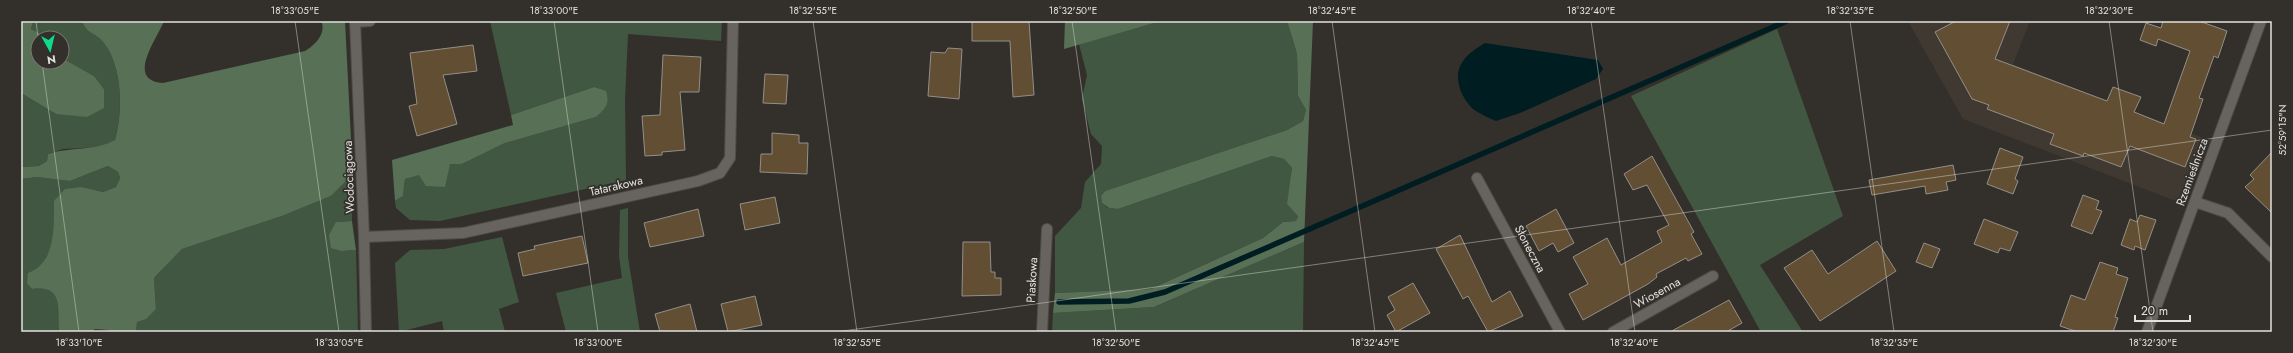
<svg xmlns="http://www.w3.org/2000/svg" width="2293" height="353" viewBox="0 0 2293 353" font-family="Jost,sans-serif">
  <rect width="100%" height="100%" fill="#33302b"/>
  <path fill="#403931" d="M1908,21H2030L2013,64L2206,139L2181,203L1963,119Z"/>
  <g fill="#425741">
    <path d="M33,21H82C87,35 95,32 103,42C123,66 123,111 115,140L102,147L63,149L48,154L47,161L39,166L21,167V93L56,114L104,89L94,76L62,58V38H49L31,29Z"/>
    <path d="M490,21H722L721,41L628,34L625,100L626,180L440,221L410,220L396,208L395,201L403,196L405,179L450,164H462L505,143L596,117L594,87L511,115Z"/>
    <path d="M1161,21H1287L1297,54L1298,96L1306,110L1303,121L1287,130L1105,191L1101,196L1102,203L1108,208L1118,209L1272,156L1284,159L1292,168L1291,183L1298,216L1296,221L1283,222L1263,238L1151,289L1055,293V236L1081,208L1085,182L1101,164L1102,146L1091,134L1082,99L1087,75L1079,44Z"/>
    <path d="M1777,29L1843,216L1760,265L1803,332H1761L1631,96Z"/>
    <path d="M352,160V221L336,222L342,251L356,250L358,332H136L137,322L156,309L154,278L182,249L282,216L331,196L345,182Z"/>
    <path d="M108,166L118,172L120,178L116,187L103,192L82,187L54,201C54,212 55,223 54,233C51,253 39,270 32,289C64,285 57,308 59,332H21V179L37,177L70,181Z"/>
    <path d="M628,208V257L640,332H566L556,293L622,278L619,256L620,210Z"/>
    <path d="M502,237L519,302L499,309L505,332H444L442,321L399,332L395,263L410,250L444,249Z"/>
    <path d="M1304,242L1303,332H1052L1053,313L1154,307Z"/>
  </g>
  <g fill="#577056">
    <path d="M21,21H33L31,29L49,38H38V62H62V58L94,76L104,89V108L87,117L56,114L21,93Z"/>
    <path d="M82,21H164C157,39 125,81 163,83L305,51C315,45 327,33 321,21H345L352,159L345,182L331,196L282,216L182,249L154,278L156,309L146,319L137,322L136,332H109L108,330L95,329L92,332H59C57,308 64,285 32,289L27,283L28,273C56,263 54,226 54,201L65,189L82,187L103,192L116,187L120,178L118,172L108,166L70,181L37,177L21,179V167L39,166L47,161L48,154C72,146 93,152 115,140C123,111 123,66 103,42C95,32 87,35 82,21Z"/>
    <path d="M1065,21H1161L1064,49Z"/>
    <path d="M1287,21H1313L1304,242L1154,307L1053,313L1055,293L1151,289L1263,238L1283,222L1296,221L1298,216L1287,204L1292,168L1284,159L1272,156L1118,209L1109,208L1102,203L1101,196L1105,191L1287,130L1303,121L1306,110L1298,96L1297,54Z"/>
    <path d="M594,87L606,91C610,104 606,108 596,117L505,143L462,164H450L445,187L426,186L419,175L405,179L403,196L395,201L392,160L513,125L511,115Z"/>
    <path d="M352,221L356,250L342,251L331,248L329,235L336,222Z"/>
  </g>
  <path fill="#001d22" d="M1485,43L1598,60L1603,69L1596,79L1520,113L1496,121C1489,118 1482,115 1476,111C1471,108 1465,100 1462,94C1451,69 1464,55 1485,43Z"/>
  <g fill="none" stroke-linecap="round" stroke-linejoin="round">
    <path stroke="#001d22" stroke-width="5.5" d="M1059,302L1129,301L1165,292L1787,21"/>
  </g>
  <g fill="#624e32" stroke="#938f89">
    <path d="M972,21H1029L1034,95L1013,97L1010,41H972Z"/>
    <path d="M1956,21H2010L1995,59L2107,101L2113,87L2141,97L2134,112L2164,124L2190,51L2158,39L2156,46L2140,40L2146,23L2161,28L2163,21H2199L2227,31L2218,58L2214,56L2199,98L2203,99L2190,137L2196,139L2185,167L2130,146L2121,167L2084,153L2083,156L2050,144L2054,134L1987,109L1989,105L1972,99L1935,32Z"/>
    <path d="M473,45L477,71L443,75L457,124L417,136L409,106L417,104L410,53Z"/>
    <path d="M948,48L962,49L959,99L928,96L931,52L945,53Z"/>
    <path d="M663,55L701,57L699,92H680L685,150L662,152V155L645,156L642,116L660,115Z"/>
    <path d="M765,74L788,75L786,104L763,103Z"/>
    <path d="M772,133L799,135V143H808L807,174L760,172L761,154H772Z"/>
    <path d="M2000,148L2023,157L2015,179L2018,181L2013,194L1987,184Z"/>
    <path d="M2272,152V213L2245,187L2254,179L2250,175Z"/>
    <path d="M1652,156L1694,232L1691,234L1702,254L1688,261L1686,258L1656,274L1657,277L1648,284L1583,320L1569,294L1588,284L1573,257L1607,238L1621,265L1662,242L1657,231L1669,225L1647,185L1633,190L1624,174Z"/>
    <path d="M1953,165L1956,180L1946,182L1948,190L1926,194L1925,186L1872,195L1869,180Z"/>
    <path d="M2083,195L2099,201L2096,209L2102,211L2092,234L2071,226Z"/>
    <path d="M775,197L780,223L745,230L740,204Z"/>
    <path d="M698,209L704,236L650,247L644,223Z"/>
    <path d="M1556,209L1574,243L1558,252L1553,243L1539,251L1526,226Z"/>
    <path d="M2140,215L2156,220L2145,250L2135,246L2134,250L2121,245L2130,219L2137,222Z"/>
    <path d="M1984,219L2018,232L2010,251L2000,248L1998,253L1974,244Z"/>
    <path d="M1460,235L1492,302L1510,291L1523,316L1488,332L1468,296L1463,299L1436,249Z"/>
    <path d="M582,236L588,263L523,276L518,253L535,249L534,246Z"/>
    <path d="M1877,241L1896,271L1820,321L1784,268L1812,250L1828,274Z"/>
    <path d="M963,242H990L991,272H995V278H1001V295L962,296Z"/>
    <path d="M1924,243L1940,249L1932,268L1916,262Z"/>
    <path d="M2100,262L2118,268L2116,274L2128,278L2115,317L2118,318L2113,332H2078L2060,326L2071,295L2085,300Z"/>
    <path d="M1413,283L1430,313L1396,332L1387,315L1395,310L1388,297Z"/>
    <path d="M755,296L762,325L728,332L721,304Z"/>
    <path d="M1729,300L1742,323L1726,332H1670Z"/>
    <path d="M690,304L697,332H660L655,314Z"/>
  </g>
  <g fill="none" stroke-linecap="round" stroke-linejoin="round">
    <g stroke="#4f4c49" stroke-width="12">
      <g id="minor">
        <path d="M355,21L364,237L366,332"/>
        <path d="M355,22L370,21"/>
        <path d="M1477,178L1560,332"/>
        <path d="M2195,202L2228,213L2272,257"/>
        <path d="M364,237L463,233L698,181L720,173L730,158L733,21"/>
        <path d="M1042,332L1047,229"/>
        <path d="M1613,332L1713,276"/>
        <path d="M2147,332L2261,21"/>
      </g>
    </g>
    <use href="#minor" stroke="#67635e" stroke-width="10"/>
  </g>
  <path fill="none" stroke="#e3e1de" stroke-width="1" stroke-opacity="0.45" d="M36,21L38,38M295,21L339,332M554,21L598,332M813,21L857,332M1072,21L1116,332M1332,21L1375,332M1591,21L1635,332M1850,21L1894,332M2109,21L2153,332M42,62L79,332M836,332L2272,130"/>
  <g text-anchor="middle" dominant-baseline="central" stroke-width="3.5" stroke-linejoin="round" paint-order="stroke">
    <g font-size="12" fill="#e3e1de" stroke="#33302b">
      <text transform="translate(2192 172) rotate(-70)">Rzemieślnicza</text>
      <text transform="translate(349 177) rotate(-92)">Wodociągowa</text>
      <text transform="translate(616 186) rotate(-13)">Tatarakowa</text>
      <text transform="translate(1530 249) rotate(62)">Słoneczna</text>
      <text transform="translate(1032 280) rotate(-87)">Piaskowa</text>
      <text transform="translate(1657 293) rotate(-29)">Wiosenna</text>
    </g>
  </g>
  <rect width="2293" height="353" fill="none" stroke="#33302b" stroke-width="44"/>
  <g transform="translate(50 50) rotate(172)"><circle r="19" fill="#33302b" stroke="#797773"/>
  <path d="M0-3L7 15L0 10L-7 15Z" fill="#0fd98a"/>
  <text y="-6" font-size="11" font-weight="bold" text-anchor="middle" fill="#e3e1de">N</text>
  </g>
  <path d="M2135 315v6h55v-6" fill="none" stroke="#e3e1de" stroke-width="2"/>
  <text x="2141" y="315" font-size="12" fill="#e3e1de" stroke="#33302b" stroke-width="3" paint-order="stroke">20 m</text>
  <rect x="22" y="22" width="2249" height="309" fill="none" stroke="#e3e1de" stroke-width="1.5"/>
  <g font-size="10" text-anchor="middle" fill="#e3e1de">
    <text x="295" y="14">18°33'05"E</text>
    <text x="554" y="14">18°33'00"E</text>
    <text x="813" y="14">18°32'55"E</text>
    <text x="1073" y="14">18°32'50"E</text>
    <text x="1332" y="14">18°32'45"E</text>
    <text x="1591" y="14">18°32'40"E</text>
    <text x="1850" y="14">18°32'35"E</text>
    <text x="2109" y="14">18°32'30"E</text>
    <text transform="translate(2282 130) rotate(-90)" y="4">52°59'15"N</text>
    <text x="79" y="346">18°33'10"E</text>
    <text x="339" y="346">18°33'05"E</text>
    <text x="598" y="346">18°33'00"E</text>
    <text x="857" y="346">18°32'55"E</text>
    <text x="1116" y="346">18°32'50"E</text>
    <text x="1375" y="346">18°32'45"E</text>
    <text x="1634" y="346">18°32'40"E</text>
    <text x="1894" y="346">18°32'35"E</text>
    <text x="2153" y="346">18°32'30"E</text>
  </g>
</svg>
